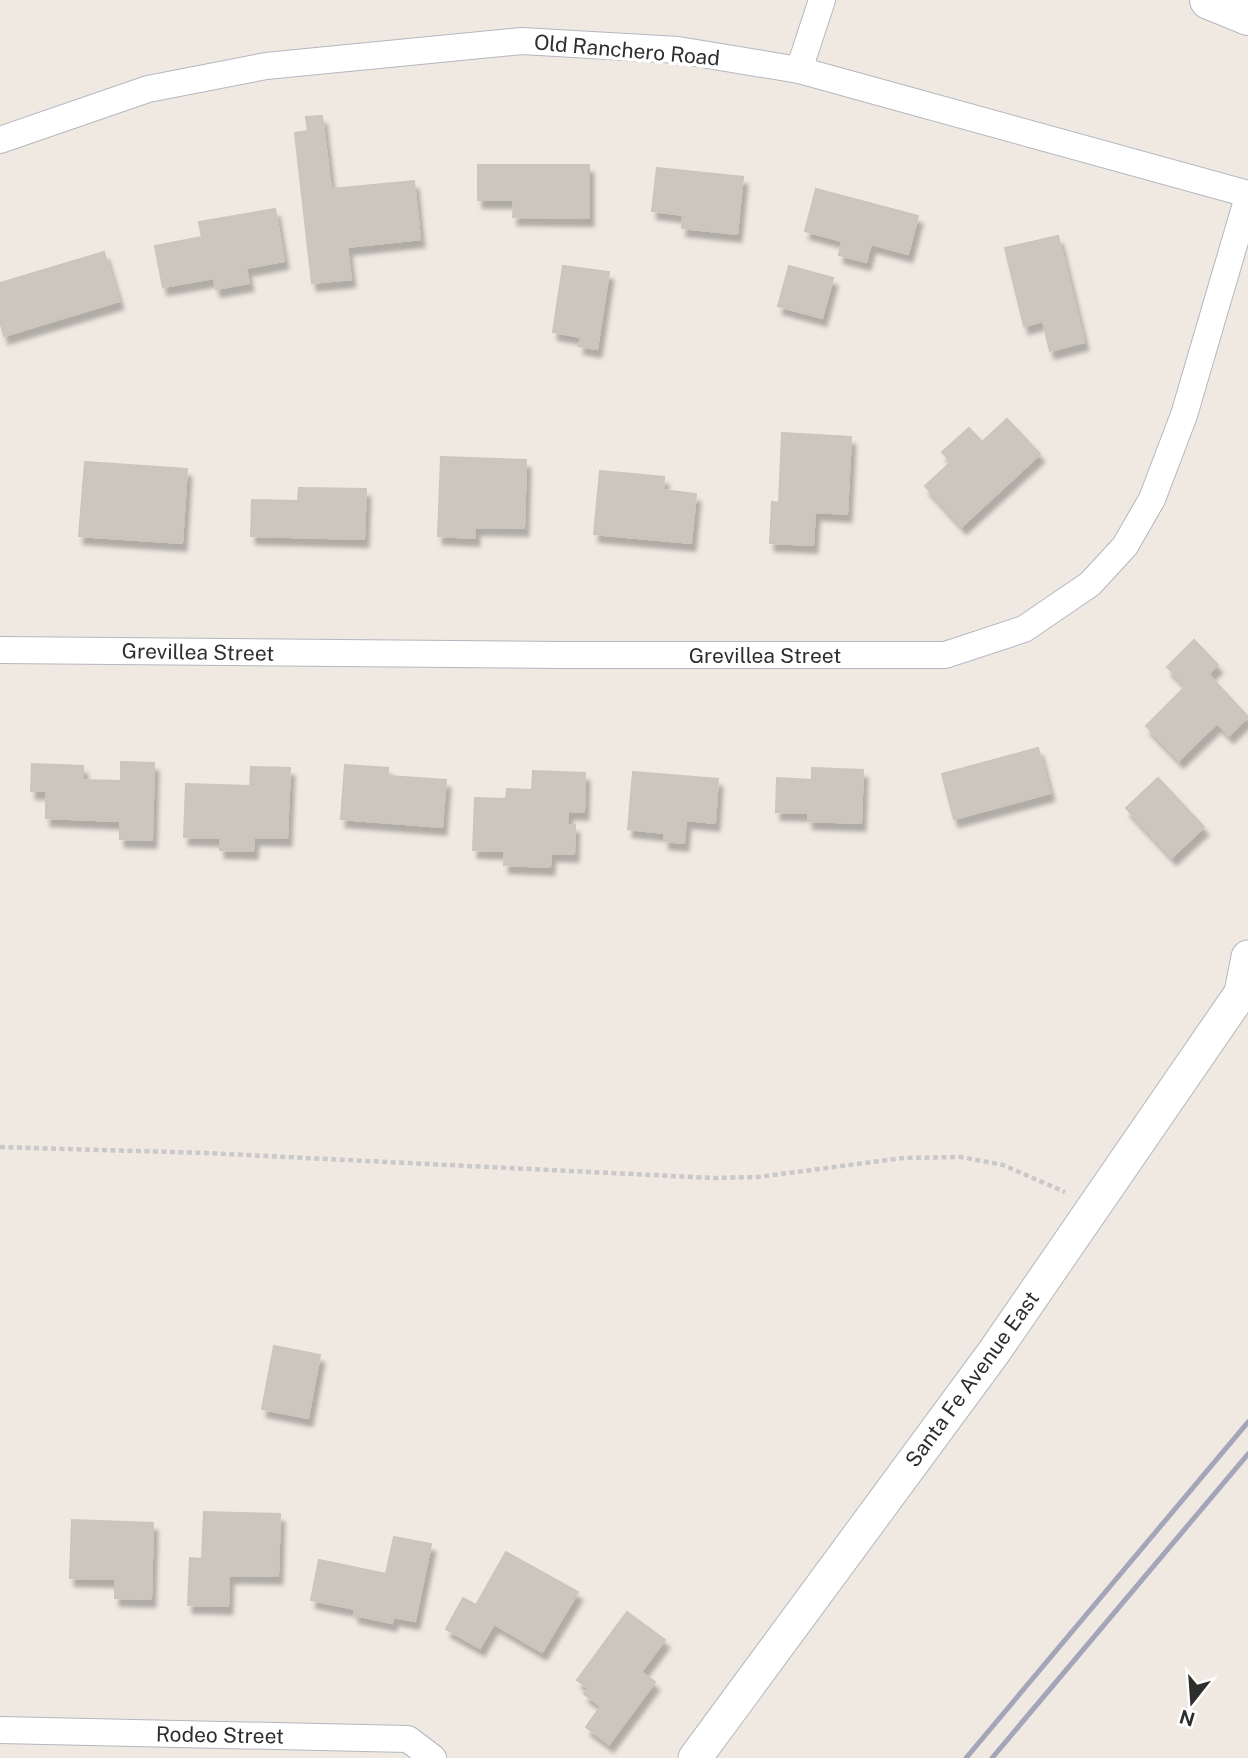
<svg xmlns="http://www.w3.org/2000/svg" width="1248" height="1758" viewBox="0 0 1248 1758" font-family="'Public Sans',sans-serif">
  <defs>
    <filter id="shadow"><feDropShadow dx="4.5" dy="8" stdDeviation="2" flood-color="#0004"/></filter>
  </defs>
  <rect width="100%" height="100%" fill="#efe9e1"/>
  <g fill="#cbc7bf" stroke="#cbc5ba" stroke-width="2" filter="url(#shadow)">
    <path d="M322,116L331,189L414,181L420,239L347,247L351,279L312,283L295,133L308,131L306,117Z"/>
    <path d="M478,165H589V218L513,217L514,200H478Z"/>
    <path d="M657,168L743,177L737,234L682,228L683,215L652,211Z"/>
    <path d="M816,189L918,216L908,254L871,244L866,262L839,255L842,241L805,231Z"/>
    <path d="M275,209L284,261L246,268L249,283L216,289L214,278L163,287L155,246L202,237L199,222Z"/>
    <path d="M1058,236L1084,342L1050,351L1043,321L1024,326L1005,248Z"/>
    <path d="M104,252L119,301L4,336L0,321V283Z"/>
    <path d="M563,266L609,272L597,349L579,346L581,337L553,332Z"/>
    <path d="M789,266L833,278L822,318L778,306Z"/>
    <path d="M1007,419L1040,454L962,526L925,486L951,462L942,452L969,428L982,442Z"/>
    <path d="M782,433L851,437L847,514L815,512L813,545L770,543L772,502L779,503Z"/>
    <path d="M441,457L526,460L524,528L475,527V538L438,536Z"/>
    <path d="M85,462L187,469L182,543L79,536Z"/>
    <path d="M600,471L664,477L663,490L696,494L691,543L594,534Z"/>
    <path d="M299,488L366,489L364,539L251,536L252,500L298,501Z"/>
    <path d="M1194,640L1218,665L1208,674L1248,717L1229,735L1217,723L1179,760L1146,726L1186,686L1167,667Z"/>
    <path d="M1038,748L1050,793L954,819L942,774Z"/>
    <path d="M121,762L154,763L152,840L120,839V821L46,818V791H31L32,764L83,766V780L121,781Z"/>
    <path d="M345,765L388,768V776L446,780L442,827L341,819Z"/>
    <path d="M251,767L290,768L287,838L254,837L253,851L220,850V838L184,837L186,784L250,786Z"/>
    <path d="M812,768L863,770L861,823L808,821L809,813L776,812L777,778L812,780Z"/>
    <path d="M533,771L585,773L584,812L568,811L567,825H575L574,854L551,853L550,867L504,865L505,851L473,850L475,798L506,799L507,789L532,790Z"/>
    <path d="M633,772L718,779L715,823L686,820L684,843L664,841L665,833L628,829Z"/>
    <path d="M1158,778L1204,827L1172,857L1126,808Z"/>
    <path d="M274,1346L320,1355L308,1418L262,1409Z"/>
    <path d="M204,1512L280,1514L278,1576L229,1575L228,1606L188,1605L190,1558L202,1559Z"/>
    <path d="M72,1520L153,1523L151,1599L115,1598V1579L70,1578Z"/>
    <path d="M394,1537L431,1544L415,1621L393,1617L392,1623L354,1615L355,1609L311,1600L319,1560L386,1574Z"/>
    <path d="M506,1552L578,1592L542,1652L494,1624L480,1648L446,1629L463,1598L476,1605Z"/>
    <path d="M627,1612L665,1640L641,1672L655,1682L609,1744L586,1727L601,1706L584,1694L588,1688L577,1680Z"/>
  </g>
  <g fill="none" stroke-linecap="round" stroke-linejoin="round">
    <g stroke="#b4b7c1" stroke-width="28">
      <g id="minor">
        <path d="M799,70L822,0"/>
        <path d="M0,140L148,89L266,66L522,41L678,50L799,70L1248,194"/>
        <path d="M0,650L563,655H945L1024,629L1090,584L1125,546L1152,499L1184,415L1248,197"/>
        <path d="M0,1730L408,1739L433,1758"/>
      </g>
    </g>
    <g stroke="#b4b7c1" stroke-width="35">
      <g id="tertiary">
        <path d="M1241,993L1248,957"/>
        <path d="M695,1758L994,1352L1241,993L1248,988"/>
      </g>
    </g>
    <g stroke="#b4b7c1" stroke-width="40">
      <path id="secondary" d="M1209,0L1248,16"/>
    </g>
    <path stroke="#c9c9c9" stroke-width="4.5" stroke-dasharray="5 3.5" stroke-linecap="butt" d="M0,1147L205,1153L713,1178L758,1177L903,1158L961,1157L1003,1165L1065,1192"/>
    <use href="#minor" stroke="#fff" stroke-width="26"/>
    <use href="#tertiary" stroke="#fff" stroke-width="33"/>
    <use href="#secondary" stroke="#fff" stroke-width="38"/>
    <g stroke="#a3a6b8" stroke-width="5">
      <path d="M966,1758L1248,1422"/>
      <path d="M992,1758L1248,1454"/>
    </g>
  </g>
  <g text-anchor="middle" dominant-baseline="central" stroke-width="7" stroke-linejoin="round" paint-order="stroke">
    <g font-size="21" fill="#2e2e2e" stroke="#fff">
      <text transform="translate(627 50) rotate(5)">Old Ranchero Road</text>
      <text transform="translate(198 652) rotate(1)">Grevillea Street</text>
      <text x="765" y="655">Grevillea Street</text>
      <text transform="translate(972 1379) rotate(-54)">Santa Fe Avenue East</text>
      <text transform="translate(220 1735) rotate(1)">Rodeo Street</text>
    </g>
  </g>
  <g transform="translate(1192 1702) rotate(197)" stroke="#ffffff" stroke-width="5" paint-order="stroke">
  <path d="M0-5L12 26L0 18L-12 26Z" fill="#2e2e2e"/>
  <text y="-10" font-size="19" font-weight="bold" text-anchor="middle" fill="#2e2e2e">N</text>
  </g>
</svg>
